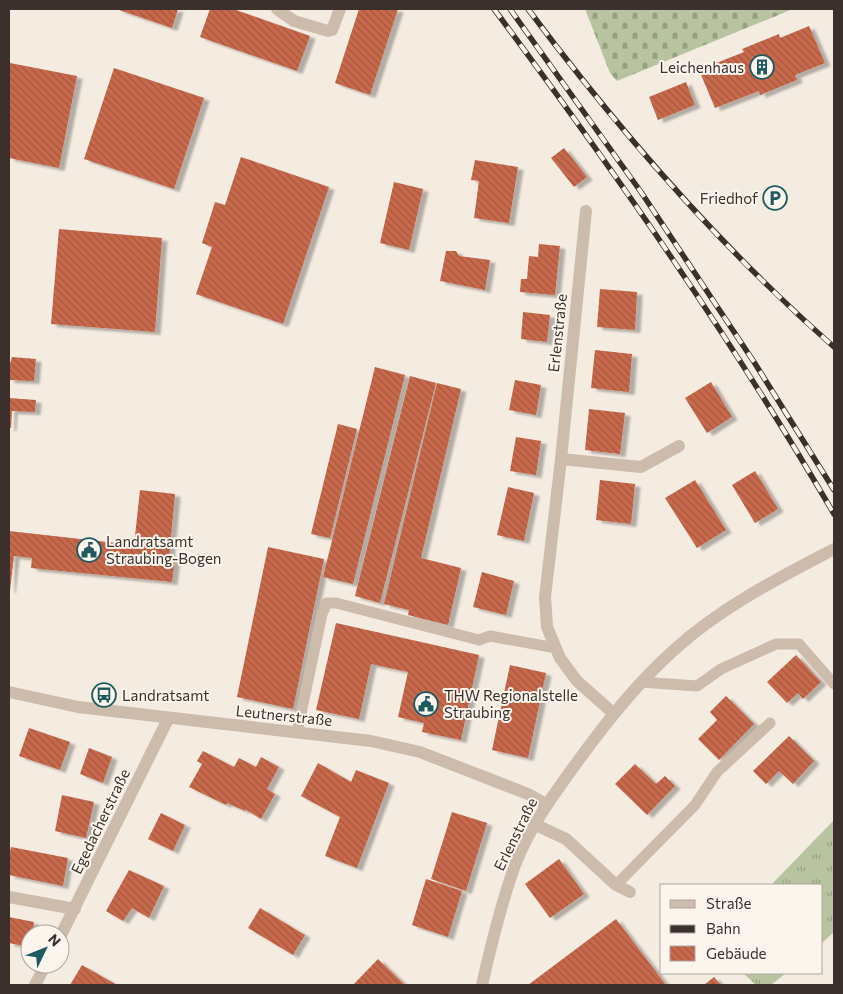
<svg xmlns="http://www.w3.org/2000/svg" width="843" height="994" viewBox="0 0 843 994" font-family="Commissioner,sans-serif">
  <defs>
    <pattern id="grass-tufts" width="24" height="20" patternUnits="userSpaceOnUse" patternTransform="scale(1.25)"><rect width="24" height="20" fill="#b8c4a0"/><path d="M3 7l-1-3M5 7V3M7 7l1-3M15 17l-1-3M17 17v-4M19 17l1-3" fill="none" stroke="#97a083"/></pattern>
    <pattern id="cemetery-stones" width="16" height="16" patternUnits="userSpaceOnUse" patternTransform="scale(1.25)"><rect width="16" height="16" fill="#b8c4a0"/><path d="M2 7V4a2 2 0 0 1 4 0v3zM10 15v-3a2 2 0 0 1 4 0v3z" fill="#97a083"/></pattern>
    <pattern id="building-back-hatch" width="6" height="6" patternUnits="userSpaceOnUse" patternTransform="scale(1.25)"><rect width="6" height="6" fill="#c8694b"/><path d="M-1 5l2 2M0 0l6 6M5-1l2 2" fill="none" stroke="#a4573f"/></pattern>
    <filter id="shadow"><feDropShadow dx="5.5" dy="3" stdDeviation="1" flood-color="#0004"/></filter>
  </defs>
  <rect width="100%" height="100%" fill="#f4ebe1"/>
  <g fill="url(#grass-tufts)">
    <path d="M834,820V932L822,943V885H771Z"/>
    <path d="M743,973H786L771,985H756Z"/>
  </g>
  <path fill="url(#cemetery-stones)" d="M585,9H793L617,81L610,73Z"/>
  <g fill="url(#building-back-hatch)" filter="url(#shadow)">
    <path d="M116,9H178L172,28Z"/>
    <path d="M210,9H233L310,36L297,71L200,37Z"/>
    <path d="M359,9H398L370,95L335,83Z"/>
    <path d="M809,26L825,63L795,75L797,80L760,95L759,91L715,108L699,70L744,52L742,49L779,34L780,38Z"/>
    <path d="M10,63L77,76L59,168L9,158V71Z"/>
    <path d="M114,68L204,98L174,189L84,159Z"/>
    <path d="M686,82L695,105L658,120L649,97Z"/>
    <path d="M564,148L587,177L574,187L551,158Z"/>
    <path d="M241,157L329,187L283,324L196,294L212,247L202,243L215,202L225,205Z"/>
    <path d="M475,160L518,167L509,223L474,218L479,181L471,180Z"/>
    <path d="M394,182L423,189L409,250L380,243Z"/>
    <path d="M59,229L162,238L155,332L51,324Z"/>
    <path d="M539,244L560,246L555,295L520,292L521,279H527L529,256L538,257Z"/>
    <path d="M446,251H456L459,256L490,260L485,290L440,281Z"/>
    <path d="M600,289L637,292L635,330L597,327Z"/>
    <path d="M523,312L550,315L547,342L521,339Z"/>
    <path d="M595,350L632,354L629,392L591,388Z"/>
    <path d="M12,357L36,359L34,381L9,380V367Z"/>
    <path d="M375,367L405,375L353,584L323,577Z"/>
    <path d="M410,376L436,383L380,603L355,596Z"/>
    <path d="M515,380L541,385L536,415L509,410Z"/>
    <path d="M711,382L732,417L707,433L685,398Z"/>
    <path d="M437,383L461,389L421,558L461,568L448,625L408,615L409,610L384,604Z"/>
    <path d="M9,398L36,400L35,412L12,411L11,428H9Z"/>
    <path d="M589,409L625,413L620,454L585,450Z"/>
    <path d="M338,424L357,429L330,538L311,534Z"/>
    <path d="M516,437L541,441L536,475L510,471Z"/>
    <path d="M755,471L778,509L755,523L732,485Z"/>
    <path d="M600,480L635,484L631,524L596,520Z"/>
    <path d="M695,480L726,530L697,548L665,498Z"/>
    <path d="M508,487L534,493L524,541L497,535Z"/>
    <path d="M140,490L175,494L169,558H175L172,582L31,568L32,558L14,556L10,591L9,590V531L134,545Z"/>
    <path d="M268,547L324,559L293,709L237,697Z"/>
    <path d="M482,572L514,581L506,615L473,607Z"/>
    <path d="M336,623L479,655L461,740L422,732L424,723L398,717L408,672L371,664L359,719L316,710Z"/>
    <path d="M796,655L821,682L803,699L798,693L787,703L767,682Z"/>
    <path d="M510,665L546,673L528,758L492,750Z"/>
    <path d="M726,696L754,724L719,760L698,739L717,720L710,712Z"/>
    <path d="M29,728L70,742L60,770L19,756Z"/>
    <path d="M789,736L814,761L793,784L779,771L766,784L753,771Z"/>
    <path d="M89,748L112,757L103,783L80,774Z"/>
    <path d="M203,751L234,767L239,758L256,767L261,757L279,767L267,789L275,794L261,819L245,809V811L227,803L226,805L189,787L202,764L197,761Z"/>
    <path d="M318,763L351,782L356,770L389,783L357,868L325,856L340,817L301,796Z"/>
    <path d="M635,764L656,784L665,776L675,786L647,815L615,784Z"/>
    <path d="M62,795L94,802L86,838L55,831Z"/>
    <path d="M452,812L487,823L466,891L431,879Z"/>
    <path d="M161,813L185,825L173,851L148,839Z"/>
    <path d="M11,847L68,858L63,886L9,875V857Z"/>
    <path d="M559,859L584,894L550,918L525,884Z"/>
    <path d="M129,870L164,886L149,918L132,908L123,921L106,911Z"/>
    <path d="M426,879L462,891L448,937L412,925Z"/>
    <path d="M260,908L305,935L293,955L248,928Z"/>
    <path d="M9,917L34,922L32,934H30L29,947L9,943Z"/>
    <path d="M616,919L666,985H528Z"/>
    <path d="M378,959L405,985H353Z"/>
    <path d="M82,965L117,985H70Z"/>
    <path d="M714,977L721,985H704Z"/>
  </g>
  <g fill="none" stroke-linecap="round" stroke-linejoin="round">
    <g stroke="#cdbbac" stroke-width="11">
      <path d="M641,682L697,686L721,669L776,644H799L834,684"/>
      <path d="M297,732L322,614L327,603H336L479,640L490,636L556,648"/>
      <path d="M616,885L695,805L717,772L770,723"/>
    </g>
    <g stroke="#cdbbac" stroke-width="12">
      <path d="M277,9L294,21L328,31L332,30L340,9"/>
      <path d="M586,211L561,459L545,597L547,627L560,658L577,681L613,713"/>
      <path d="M561,459L641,467L679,446"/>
      <path d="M9,692L78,707L371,741L420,752L528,794L546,804"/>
      <path d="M534,824L566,839L616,885L630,892"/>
      <path d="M9,897L75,909"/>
      <path d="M60,937L168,719"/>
      <path d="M35,985L46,964"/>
      <path d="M482,985C491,945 501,904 515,865C530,826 554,794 578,761C607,721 637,683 674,650C721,607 779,578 834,549"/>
    </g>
    <g stroke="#3b302b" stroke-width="5.5">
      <g id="rail">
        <path d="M494,9C615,172 732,339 834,514"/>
        <path d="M510,9L641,192L754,362L834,490"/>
        <path d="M528,9C620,132 719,246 834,347"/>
      </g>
    </g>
    <use href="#rail" stroke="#fbf5ee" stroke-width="4" stroke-dasharray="11" stroke-linecap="butt"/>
  </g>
  <defs>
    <g id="building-ring" transform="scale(1.25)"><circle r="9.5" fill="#fbf5ee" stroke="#1f5a5e" stroke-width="1.5"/><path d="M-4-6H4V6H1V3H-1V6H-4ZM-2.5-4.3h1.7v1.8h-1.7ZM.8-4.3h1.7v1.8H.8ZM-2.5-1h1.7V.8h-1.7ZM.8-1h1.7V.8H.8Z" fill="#1f5a5e"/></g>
    <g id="parking-ring" transform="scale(1.25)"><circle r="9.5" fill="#fbf5ee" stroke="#1f5a5e" stroke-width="1.5"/><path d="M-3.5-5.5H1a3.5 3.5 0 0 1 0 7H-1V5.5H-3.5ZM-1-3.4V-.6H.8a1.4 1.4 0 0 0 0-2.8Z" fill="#1f5a5e"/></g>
    <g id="civic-ring" transform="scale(1.25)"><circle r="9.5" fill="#fbf5ee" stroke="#1f5a5e" stroke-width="1.5"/><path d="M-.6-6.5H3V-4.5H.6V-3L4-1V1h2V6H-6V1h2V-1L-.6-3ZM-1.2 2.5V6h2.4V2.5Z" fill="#1f5a5e"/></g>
    <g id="bus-ring" transform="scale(1.25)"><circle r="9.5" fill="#fbf5ee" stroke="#1f5a5e" stroke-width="1.5"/><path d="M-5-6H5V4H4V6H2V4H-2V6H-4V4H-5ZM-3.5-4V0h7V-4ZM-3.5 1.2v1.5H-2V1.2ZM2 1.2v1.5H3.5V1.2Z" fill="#1f5a5e"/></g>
  </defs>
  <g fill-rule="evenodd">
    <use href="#building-ring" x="762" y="67"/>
    <use href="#parking-ring" x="775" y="198"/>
    <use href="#civic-ring" x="89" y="550"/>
    <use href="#bus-ring" x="104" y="695"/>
    <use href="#civic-ring" x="426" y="704"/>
  </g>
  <g text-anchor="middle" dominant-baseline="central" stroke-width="4" stroke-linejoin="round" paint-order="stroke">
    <g font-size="15" fill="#3b302b" stroke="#fbf5ee" text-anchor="start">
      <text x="744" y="67" text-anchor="end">Leichenhaus</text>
      <text x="758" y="198" text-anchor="end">Friedhof</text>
      <text x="106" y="541">Landratsamt<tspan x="106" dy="17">Straubing-Bogen</tspan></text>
      <text x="122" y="695">Landratsamt</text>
      <text x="444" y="695">THW Regionalstelle<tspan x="444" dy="17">Straubing</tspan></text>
    </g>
    <g font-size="15" fill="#3b302b" stroke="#fbf5ee">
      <text transform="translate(557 333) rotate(-84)">Erlenstraße</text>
      <text transform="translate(284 715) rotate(6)">Leutnerstraße</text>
      <text transform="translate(100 821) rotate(-64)">Egedacherstraße</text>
      <text transform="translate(515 834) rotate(-64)">Erlenstraße</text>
    </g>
  </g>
  <rect width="843" height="994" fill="none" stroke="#3b302b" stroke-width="20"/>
  <rect x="660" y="884" width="162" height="90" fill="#fbf5ee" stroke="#aea6a0"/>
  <rect x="670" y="900" width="25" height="8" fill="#cdbbac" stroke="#aea6a0"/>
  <text x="706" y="909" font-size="15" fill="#3b302b">Straße</text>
  <rect x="670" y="925" width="25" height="8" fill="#3b302b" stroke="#aea6a0"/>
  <text x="706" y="934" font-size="15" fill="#3b302b">Bahn</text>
  <rect x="670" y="946" width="25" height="15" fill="url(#building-back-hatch)" stroke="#aea6a0"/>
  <text x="706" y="959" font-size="15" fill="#3b302b">Gebäude</text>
  <g transform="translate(45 949) rotate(47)"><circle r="24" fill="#fbf5ee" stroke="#aea6a0"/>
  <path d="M0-4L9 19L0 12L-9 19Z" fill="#1f5a5e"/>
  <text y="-8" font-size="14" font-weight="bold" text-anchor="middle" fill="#3b302b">N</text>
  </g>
</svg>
